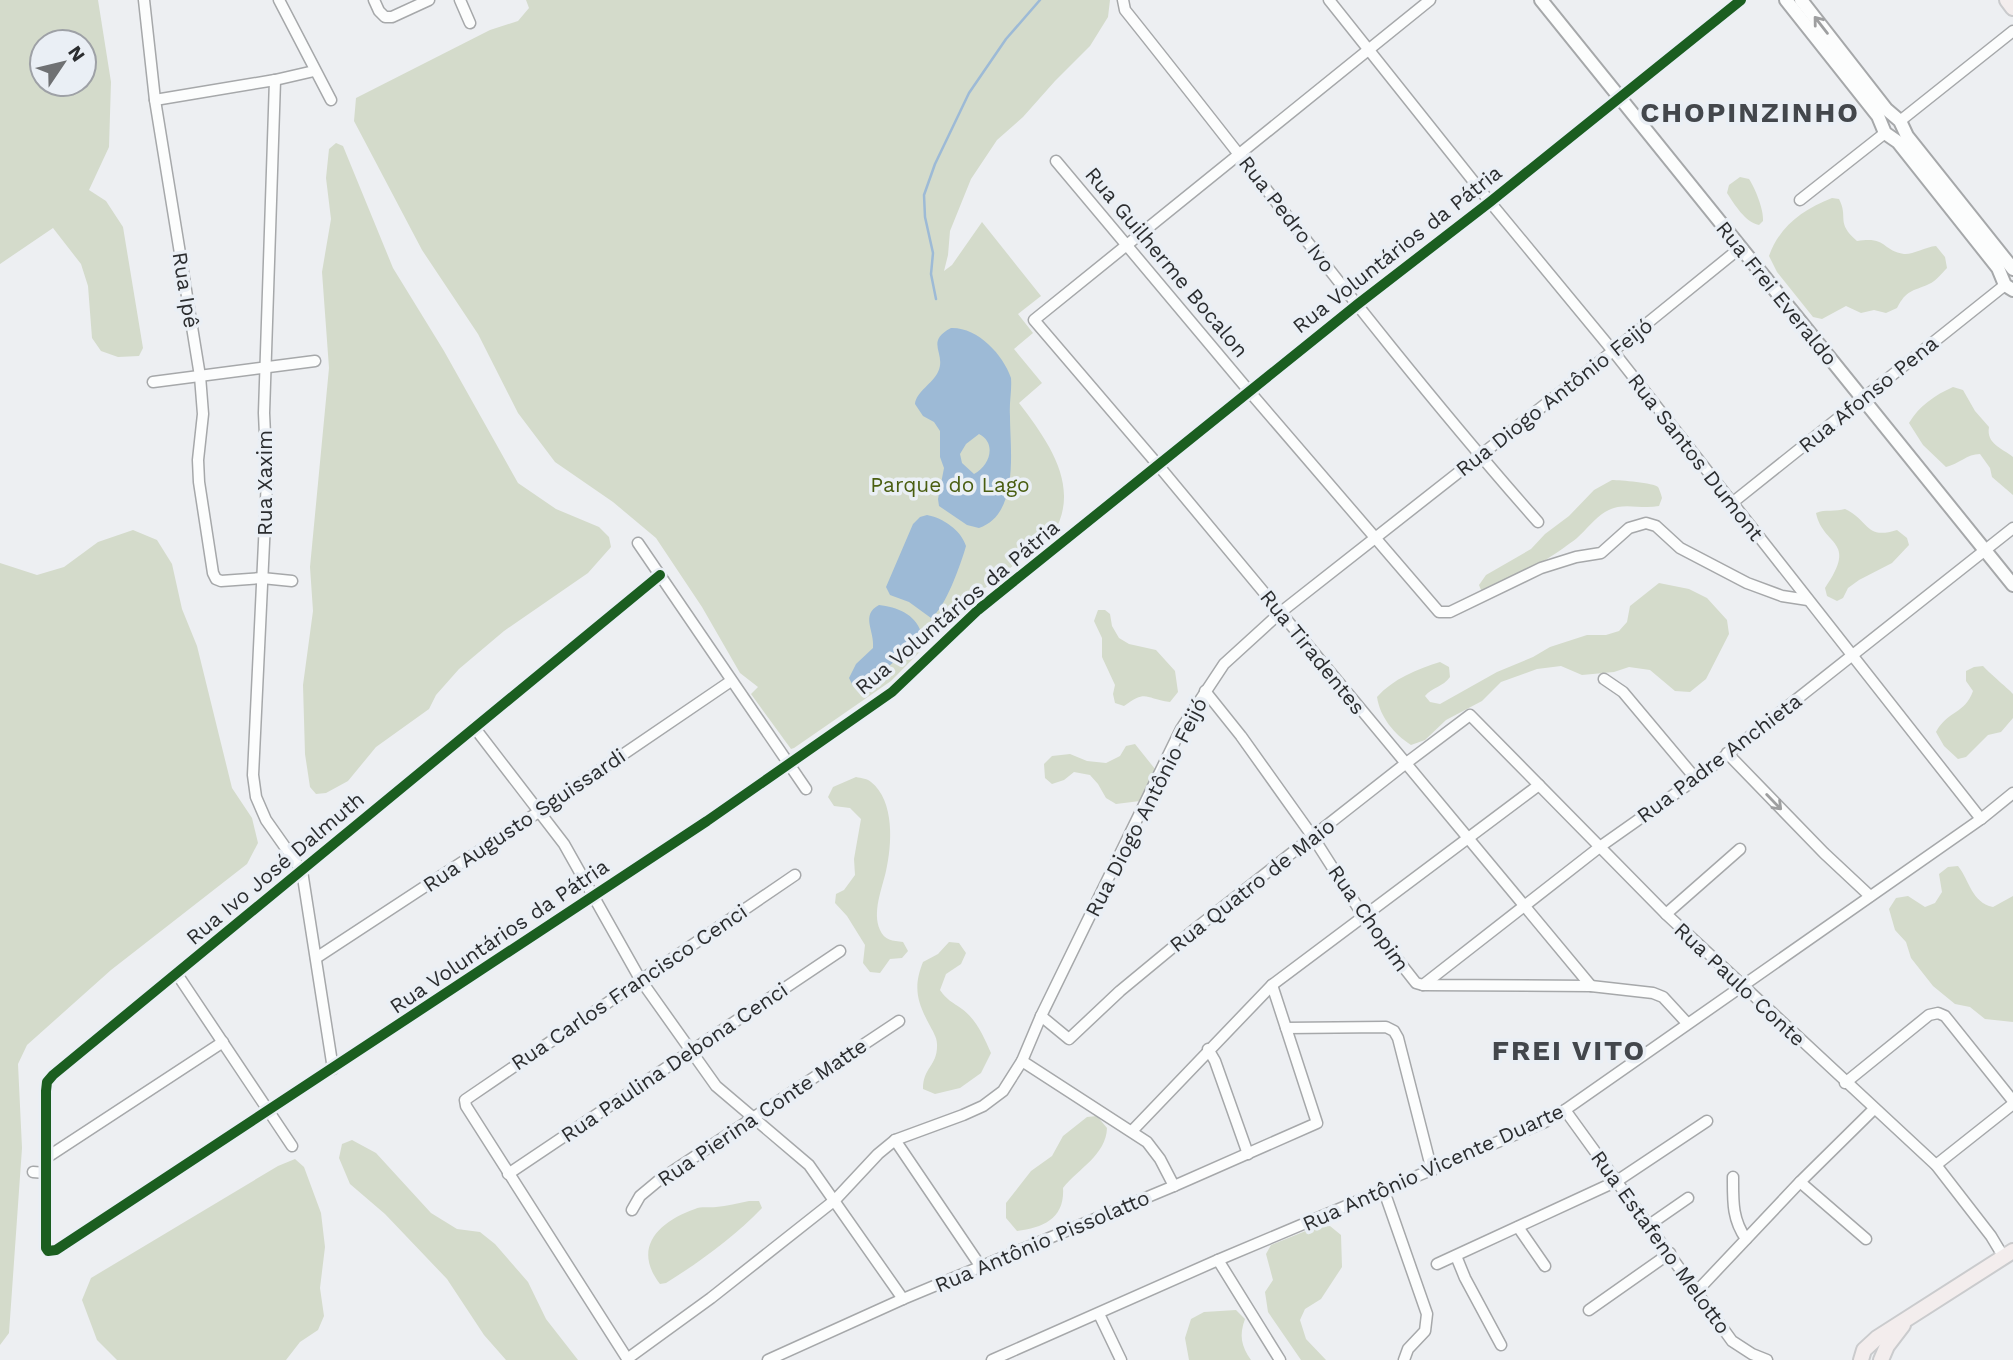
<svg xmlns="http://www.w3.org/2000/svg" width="2013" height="1360" viewBox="0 0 2013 1360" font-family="'Work Sans',sans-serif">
  <rect width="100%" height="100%" fill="#edeff2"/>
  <g fill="#d4dbcb" fill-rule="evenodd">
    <path d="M0,0H98L111,82L109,147L89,190L106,201L123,227L143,348L139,356L118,357L101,351L92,338L88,286L81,264L53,228L0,264ZM84,42V84H42V42Z"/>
    <path d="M526,0H1110L1108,17L1090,46L1055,81L1023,117L997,140L971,179L950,231L948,255L944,271L952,265L982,222L1041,296L1018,314L1033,333L1014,349L1042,383L1019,403C1048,441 1082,487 1053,534L975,596L891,681L794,748L791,749L751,694L758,687L740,673L702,607L656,538L613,502L555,462L518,413L478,334L422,250L354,121L356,98L490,30L518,21L529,8Z"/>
    <path d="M336,143L343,146L393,268L444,351L518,483L556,509L599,527L609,537L611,547L588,573L504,631L459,669L436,695L429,709L376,747L348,781L326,793L316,794L310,787L305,754L303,685L313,611L310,567L329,368L322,272L331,219L326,178L329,149Z"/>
    <path d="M1740,177L1749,179C1755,188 1764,210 1763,221L1759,225C1745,222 1735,205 1727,193L1729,185Z"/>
    <path d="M1832,198L1839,199C1849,218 1835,222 1857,241C1887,236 1881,250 1904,254C1912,255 1925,247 1936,246L1945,257L1947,268C1942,273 1936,281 1929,284C1912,292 1907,289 1897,308L1886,313L1874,310L1861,313L1846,306L1822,319L1813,317L1777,272L1769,256C1779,227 1803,209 1832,198Z"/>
    <path d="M1953,387L1963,390L1975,411L1989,427C1986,444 2002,448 2013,457V495L1992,477L1990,468L1980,454C1967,454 1959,464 1946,467L1923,445L1909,423C1919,406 1935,395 1953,387Z"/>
    <path d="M1612,480C1620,480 1654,483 1658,487C1659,488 1662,497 1662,498L1659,506C1640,510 1622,501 1605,512C1595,518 1586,530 1577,538C1558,553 1504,589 1481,590L1479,585L1486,575L1531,549L1545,534L1569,516L1594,490Z"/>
    <path d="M1845,509C1870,521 1865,540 1897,530L1907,538L1909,545L1892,563L1859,580L1848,588L1843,598L1837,601L1827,596L1825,588C1859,539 1823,547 1816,513C1825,509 1836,512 1845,509Z"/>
    <path d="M133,530L157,540L172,564L182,609L197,646L232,788L252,818L258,843L247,864L111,970L27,1045L18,1064L22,1148L9,1333L0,1345V563L37,575L64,567L98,542Z"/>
    <path d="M1659,583L1689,589L1707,598L1727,620L1729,634L1706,679L1690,692L1675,691L1650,670L1629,667L1614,672L1582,675L1561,666L1537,669L1501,682L1482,701L1446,720L1425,740L1411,745C1394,734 1380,717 1377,697C1393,679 1417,669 1440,662L1449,667L1450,677C1443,687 1432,687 1425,696L1430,702L1440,704L1497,672L1533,657L1550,647L1587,635H1606L1619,631L1627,622L1630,606Z"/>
    <path d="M1098,610H1105L1110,614L1112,626L1119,638L1129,644L1156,650L1175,671L1178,692L1170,702C1144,699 1148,689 1124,706L1115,703L1113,694L1115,685L1102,657V638L1094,621Z"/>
    <path d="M1983,666C1987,671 2012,692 2013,694C2013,700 2013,711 2013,718L2001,732L1988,735L1966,757L1958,759L1944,746L1936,732C1947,711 1965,714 1973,691L1966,681V671L1974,667Z"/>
    <path d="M1135,744L1155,769L1148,790L1140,801L1116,804L1106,798L1098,784L1090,775L1074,772L1064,780L1052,784L1045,778L1044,764L1052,756L1070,754L1087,761L1106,763L1120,756L1126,746Z"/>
    <path d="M856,777C861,778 868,779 871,782C895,801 892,845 886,871C882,889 872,912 880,930C884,940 893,941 903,942L908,951L902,958L890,959L880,973L870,972L863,963L865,945L847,916L835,903L836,894L844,890L855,875L854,859L861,819L850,808L834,806L828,797L833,787Z"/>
    <path d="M1958,866C1970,881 1971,902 1993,907L2013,896V1022L1985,1019L1970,1007L1955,1004L1933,986L1911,958L1906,942L1895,930L1889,909L1896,898L1908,896L1925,907L1935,903L1942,892L1939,874L1948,867Z"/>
    <path d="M949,942L959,943L966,953L961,964L946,974L940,990C947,1000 952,1002 962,1009C976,1019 984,1037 991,1053L981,1073L960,1088L935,1094L923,1089C923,1067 938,1066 937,1044C937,1037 932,1030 929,1024C917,1001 913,987 923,962L938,954Z"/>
    <path d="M1097,1116L1107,1128C1106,1155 1079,1168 1063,1188C1065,1218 1044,1228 1017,1231L1006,1218V1203L1031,1171L1052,1156L1063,1136L1087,1117Z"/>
    <path d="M352,1140L376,1153L431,1213L457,1229L480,1232L495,1244L528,1282L546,1319L578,1360H506L484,1335L447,1279L385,1214L350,1184L339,1158L342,1144Z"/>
    <path d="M295,1159L304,1167L321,1213L325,1247L320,1288L324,1316L318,1330L300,1342L286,1360H117L97,1340L82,1300L91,1278L278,1166Z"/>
    <path d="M749,1201H759L762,1208C733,1238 701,1261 666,1283L660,1284C632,1248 658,1222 695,1209C701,1206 710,1208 716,1207C727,1206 738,1203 749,1201Z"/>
    <path d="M1330,1226L1341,1235L1342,1267L1321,1299L1305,1309L1300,1320L1306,1339L1326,1360H1301L1268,1312L1265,1292L1273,1280L1266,1254L1271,1245L1313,1228Z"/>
    <path d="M1236,1310L1245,1319C1239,1335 1241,1346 1251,1360H1189L1185,1338L1191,1319L1204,1312Z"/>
  </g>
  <g fill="#9dbad6" fill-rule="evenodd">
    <path d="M951,328C977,327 1003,354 1011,378C1012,391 1009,403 1010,416C1010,449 1020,514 979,528L967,525L939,506L938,499L944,468L940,457V431L934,422L923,416L915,404C916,392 933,383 938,372C947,353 924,342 951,328ZM979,434C997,443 990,466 974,474L962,463L960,454L966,444Z"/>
    <path d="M927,515C943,518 961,530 966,546C961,564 945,609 931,618L909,602L890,595L886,587L913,524L920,517Z"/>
    <path d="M879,605C897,607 915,614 921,632C914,647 869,687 853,686L849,678L856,664L873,648C875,631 860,615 879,605Z"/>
  </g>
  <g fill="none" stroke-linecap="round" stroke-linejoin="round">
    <path stroke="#9dbad6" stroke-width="2.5" d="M936,299L931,274L933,253L925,217L924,195L935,164L969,93L1006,39L1040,0"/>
    <g stroke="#a6a8aa" stroke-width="13">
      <g id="minor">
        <path d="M144,0L155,100L200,376L203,414L198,460L199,482L213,573L216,579L221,581L262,578L292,581"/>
        <path d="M279,0L331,100"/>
        <path d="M374,0L379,11L385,17H392L429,0"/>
        <path d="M460,0L470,23"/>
        <path d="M1123,0L1125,10C1262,181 1393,358 1538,522"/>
        <path d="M1329,0L1490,202L1613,351L1981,819"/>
        <path d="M1430,0L1034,320L1158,465L1591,986"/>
        <path d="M275,80L264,413L267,479L253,775L256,797L266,820L302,871L333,1069"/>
        <path d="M155,100L275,80L314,71"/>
        <path d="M1900,121L2013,31"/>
        <path d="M1056,161L1249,391L1439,612H1450L1541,568L1576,557L1601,553L1629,528L1646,523L1656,526L1680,548L1747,583L1782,596L1808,600"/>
        <path d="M1800,200L1885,133"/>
        <path d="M153,382L315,361"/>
        <path d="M1732,503L2005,285"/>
        <path d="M638,543L806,789"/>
        <path d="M660,575L53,1075L47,1082L46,1091V1248L48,1251L56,1250L707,821L892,692L978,610L1358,304L1490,202L1741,0"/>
        <path d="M1604,679L1623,692L1696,779"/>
        <path d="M1205,691L1241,736L1313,837L1364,917L1416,983L1423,985L1591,986L1653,993L1663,997L1687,1023"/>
        <path d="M474,727L564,844L640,979L716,1086L809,1165L903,1299"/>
        <path d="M1727,753L1824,853L1870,896"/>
        <path d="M1666,914L1740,849"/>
        <path d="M316,958L540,811L731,681"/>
        <path d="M177,974L292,1146"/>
        <path d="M1423,985L1601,846L1696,779L2013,528"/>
        <path d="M1041,1016L1069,1039L1120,991L1195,929L1405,764L1470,715L1666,914L1936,1165L1991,1236L2003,1256"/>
        <path d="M1286,1028L1386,1027L1394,1031L1398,1038L1432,1171"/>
        <path d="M1208,1049L1215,1061L1248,1154"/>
        <path d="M1022,1061L1147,1142L1160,1159L1174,1186"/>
        <path d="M1845,1083L1929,1015L1938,1013L1945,1016L2013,1101"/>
        <path d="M1565,1110L1732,1341L1752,1354L1767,1360"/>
        <path d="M1132,1131L1272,985L1539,785"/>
        <path d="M895,1140L981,1267"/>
        <path d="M46,1158L223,1042"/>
        <path d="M1936,1165L2013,1104"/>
        <path d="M33,1172L46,1173"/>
        <path d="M508,1174L840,951"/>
        <path d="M1733,1177C1733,1201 1732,1219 1746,1239"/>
        <path d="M1800,1182L1866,1239"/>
        <path d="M1384,1191L1427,1314L1425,1331L1408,1349L1404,1360"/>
        <path d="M632,1210L640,1196L658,1181L899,1021"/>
        <path d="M1649,1225L1688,1198"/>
        <path d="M1518,1227L1545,1266"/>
        <path d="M1456,1256L1465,1278L1501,1345"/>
        <path d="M1218,1260L1280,1360"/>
        <path d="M1437,1264L1617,1181L1707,1121"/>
        <path d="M1697,1291L1800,1182L1874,1109"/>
        <path d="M1589,1310L1670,1253"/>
        <path d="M1099,1314L1121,1360"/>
        <path d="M627,1359L711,1298L835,1200L878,1154L895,1140L963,1115L983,1106L1003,1091L1022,1061L1041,1016L1181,729L1224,664L1281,612L1613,351L1740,248"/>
        <path d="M628,1360L466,1106L465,1100L795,875"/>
        <path d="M768,1360L903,1299L1174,1186L1317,1123L1272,985"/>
        <path d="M992,1360L1218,1260L1545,1122L1565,1110L1981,819L2013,793"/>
      </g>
    </g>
    <g stroke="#a6a8aa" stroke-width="16">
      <path id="tertiary" d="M1541,0L2013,585"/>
    </g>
    <g stroke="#a6a8aa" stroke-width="16">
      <g id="secondary">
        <path d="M1786,0L1878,116L1885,133L1898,142L1998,268L2005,285L2013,290"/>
        <path d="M1801,0L1886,109L1900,121L1907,136L2013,269"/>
      </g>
    </g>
    <g stroke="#cacbcd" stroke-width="18">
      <g id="primary">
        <path d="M2007,0L2013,8"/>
        <path d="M1861,1360L1864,1350L1877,1338L2013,1251"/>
        <path d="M1881,1360L1887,1346L1903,1325"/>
      </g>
    </g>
    <use href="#minor" stroke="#fcfdfd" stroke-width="10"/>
    <use href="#tertiary" stroke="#fcfdfd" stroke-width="12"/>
    <use href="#secondary" stroke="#fcfdfd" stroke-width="12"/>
    <use href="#primary" stroke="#f3eded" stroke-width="14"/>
    <g stroke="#eaeff5" stroke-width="15">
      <path id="cycleway" d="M660,575L53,1075L47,1082L46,1091V1248L48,1251L56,1250L707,821L892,692L978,610L1358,304L1490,202L1741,0"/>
    </g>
    <use href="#cycleway" stroke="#1b5e20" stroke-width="10"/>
  </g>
  <defs><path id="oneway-shaft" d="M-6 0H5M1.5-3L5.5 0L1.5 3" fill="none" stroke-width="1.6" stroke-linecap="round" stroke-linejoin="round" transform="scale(1.75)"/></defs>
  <g stroke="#9e9fa0">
    <use href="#oneway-shaft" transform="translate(1821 25) rotate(-128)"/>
    <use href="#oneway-shaft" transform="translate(1774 802) rotate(46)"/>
  </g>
  <g text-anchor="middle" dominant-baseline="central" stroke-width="7" stroke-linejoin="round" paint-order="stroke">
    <g font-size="21" fill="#2b2d2f" stroke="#eaeff5">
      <text transform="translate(1287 214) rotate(52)">Rua Pedro Ivo</text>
      <text transform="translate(1397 249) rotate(-38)">Rua Voluntários da Pátria</text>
      <text transform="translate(1167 262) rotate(50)">Rua Guilherme Bocalon</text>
      <text transform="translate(186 290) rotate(81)">Rua Ipê</text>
      <text transform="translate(1777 293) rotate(51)">Rua Frei Everaldo</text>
      <text transform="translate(1868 394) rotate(-39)">Rua Afonso Pena</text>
      <text transform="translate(1554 397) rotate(-38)">Rua Diogo Antônio Feijó</text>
      <text transform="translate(1696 457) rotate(52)">Rua Santos Dumont</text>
      <text transform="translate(264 483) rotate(-90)">Rua Xaxim</text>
      <text transform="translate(957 607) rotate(-40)">Rua Voluntários da Pátria</text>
      <text transform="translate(1313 652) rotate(51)">Rua Tiradentes</text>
      <text transform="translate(1719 758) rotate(-37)">Rua Padre Anchieta</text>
      <text transform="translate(1146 807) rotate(-63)">Rua Diogo Antônio Feijó</text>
      <text transform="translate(524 820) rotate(-34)">Rua Augusto Sguissardi</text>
      <text transform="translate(275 868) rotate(-40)">Rua Ivo José Dalmuth</text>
      <text transform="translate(1252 885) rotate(-38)">Rua Quatro de Maio</text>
      <text transform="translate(1369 918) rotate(55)">Rua Chopim</text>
      <text transform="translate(499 936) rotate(-34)">Rua Voluntários da Pátria</text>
      <text transform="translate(1740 984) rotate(43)">Rua Paulo Conte</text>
      <text transform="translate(629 987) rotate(-34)">Rua Carlos Francisco Cenci</text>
      <text transform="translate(674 1062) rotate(-34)">Rua Paulina Debona Cenci</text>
      <text transform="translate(762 1112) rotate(-34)">Rua Pierina Conte Matte</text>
      <text transform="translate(1433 1167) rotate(-24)">Rua Antônio Vicente Duarte</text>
      <text transform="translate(1042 1241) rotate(-23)">Rua Antônio Pissolatto</text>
      <text transform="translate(1661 1242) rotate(54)">Rua Estafeno Melotto</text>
    </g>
    <g font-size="21" fill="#4a5e11" stroke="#eaeff5">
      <text x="950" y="484">Parque do Lago</text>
    </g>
    <g font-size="28" font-weight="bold" letter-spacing="2" fill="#43474c" stroke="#eaeff5">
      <text x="1750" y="112">CHOPINZINHO</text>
      <text x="1569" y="1050">FREI VITO</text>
    </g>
  </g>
  <g transform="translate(63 63) rotate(55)"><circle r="33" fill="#eaeff5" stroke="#9ea1a6" stroke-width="2"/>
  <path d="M0-5L12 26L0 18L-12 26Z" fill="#6f7173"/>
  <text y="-10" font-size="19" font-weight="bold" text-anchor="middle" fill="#2b2d2f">N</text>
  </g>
</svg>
